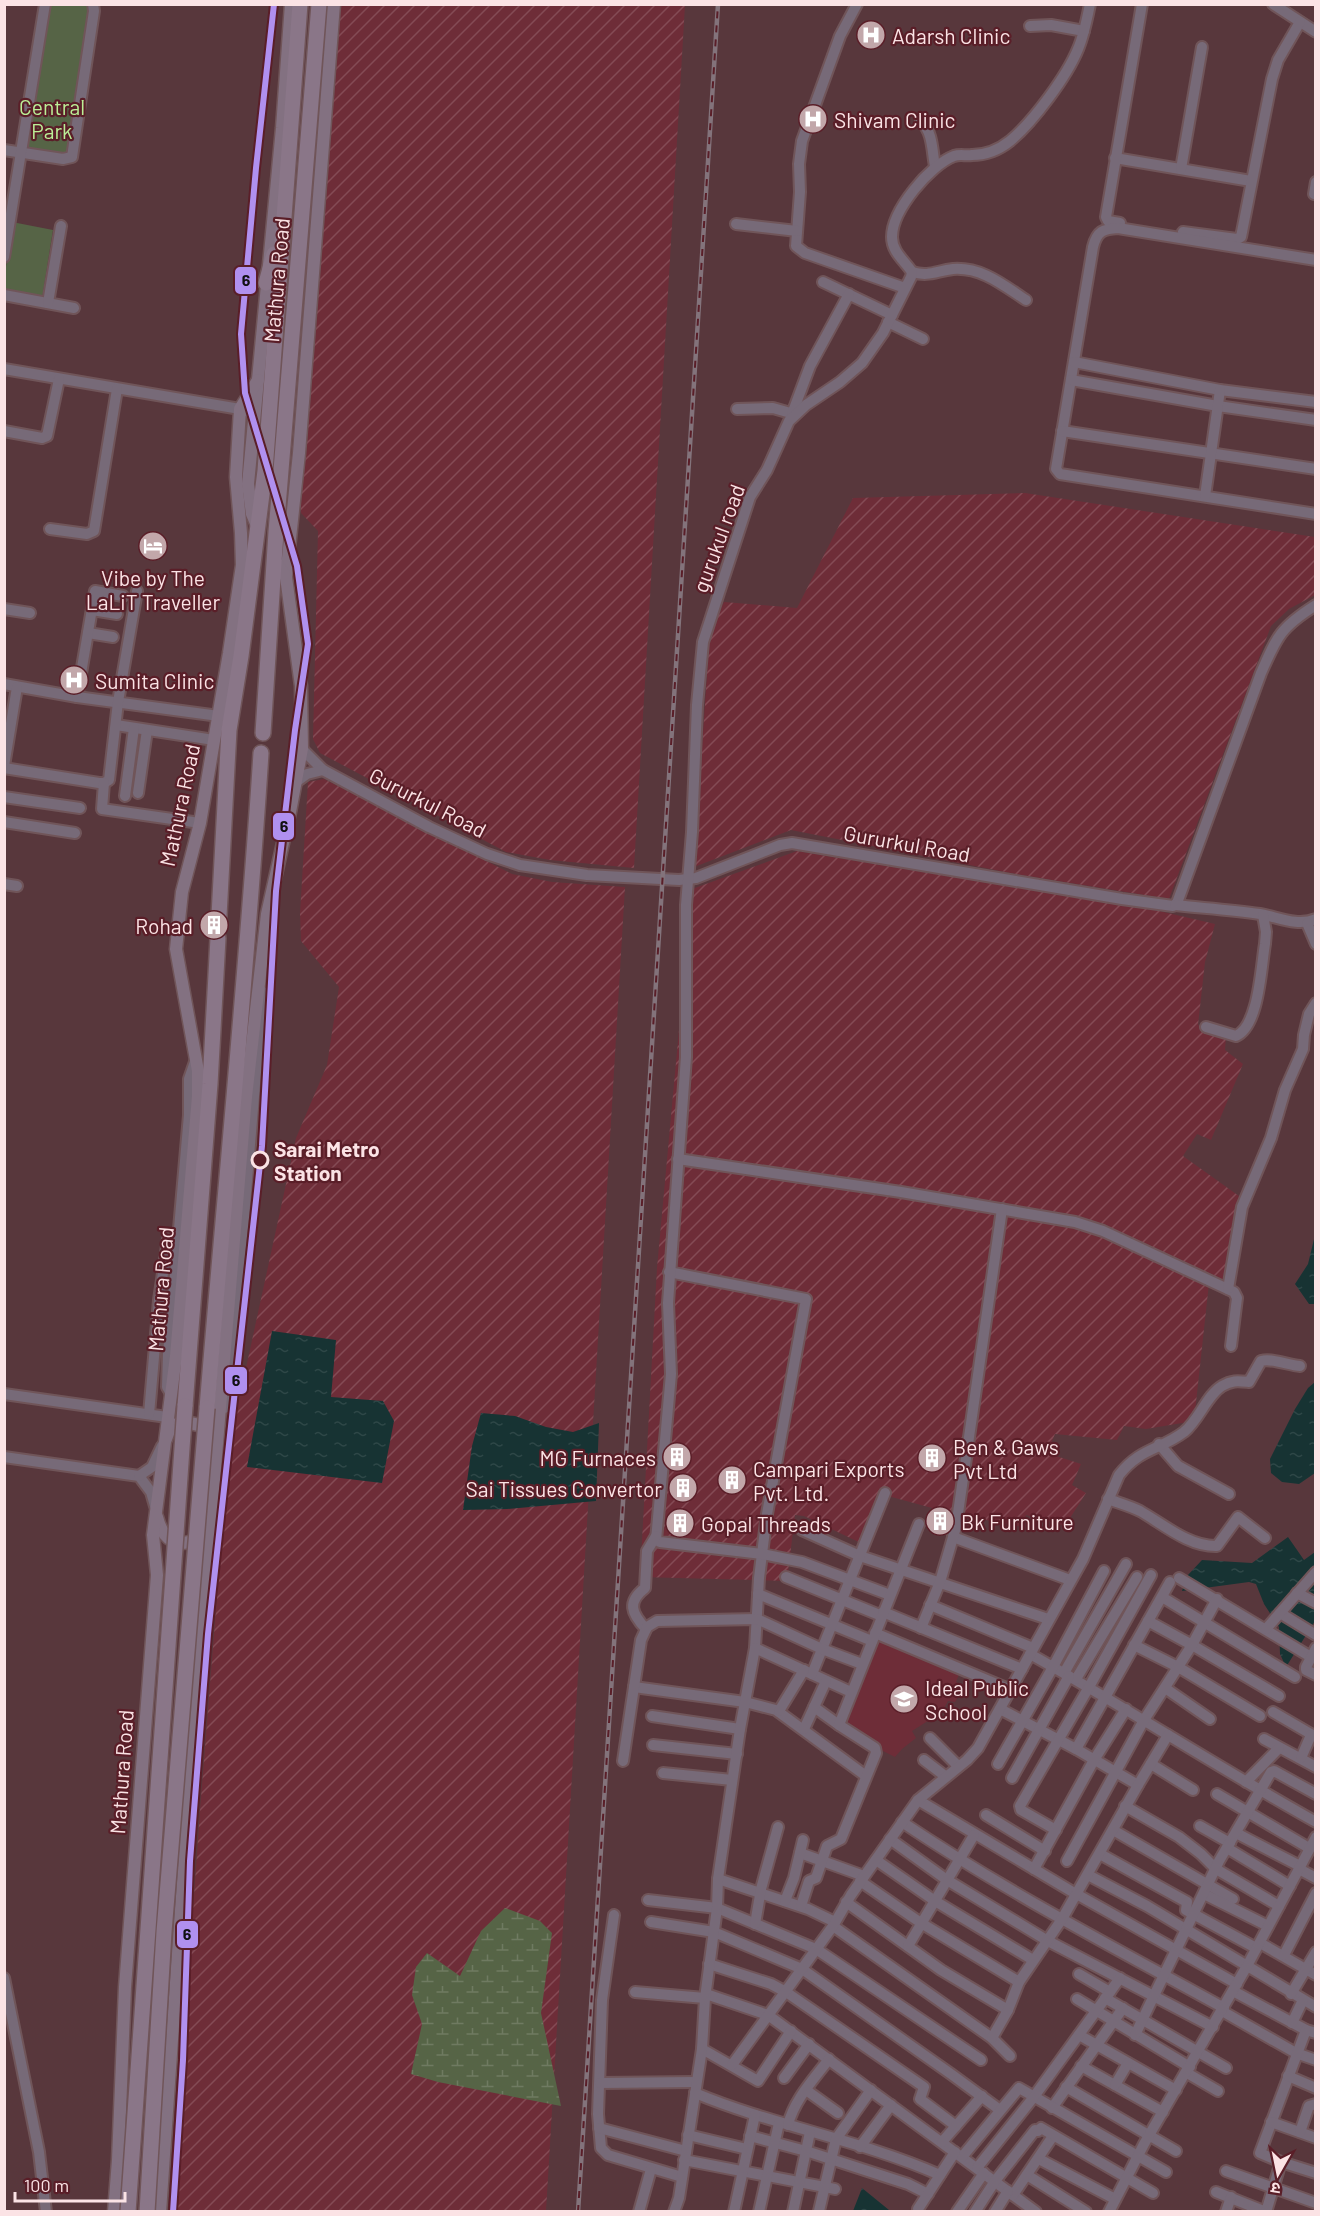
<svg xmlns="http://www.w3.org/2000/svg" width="1320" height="2216" viewBox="0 0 1320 2216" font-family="Barlow,'Noto Sans Devanagari',sans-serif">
  <defs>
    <pattern id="industrial-furrows" width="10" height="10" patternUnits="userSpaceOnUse" patternTransform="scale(1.5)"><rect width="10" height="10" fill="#6e2d38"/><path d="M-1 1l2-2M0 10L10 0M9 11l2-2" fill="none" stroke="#844b55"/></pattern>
    <pattern id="wetland-marsh" width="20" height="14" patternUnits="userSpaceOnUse" patternTransform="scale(1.5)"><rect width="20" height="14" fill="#566446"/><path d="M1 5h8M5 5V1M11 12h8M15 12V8" fill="none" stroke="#6f7a61"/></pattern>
    <pattern id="water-ripples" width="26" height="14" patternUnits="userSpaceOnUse" patternTransform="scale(1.5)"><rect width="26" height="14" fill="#173333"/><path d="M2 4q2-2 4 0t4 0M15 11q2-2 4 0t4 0" fill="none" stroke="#2e4747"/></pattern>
  </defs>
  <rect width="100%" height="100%" fill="#58373c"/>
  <path fill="#6e2d38" d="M876,1639L960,1672L956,1682L964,1686L955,1702L948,1701L942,1712L912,1731L916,1738L902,1749L895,1757L877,1748L843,1722Z"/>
  <g fill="url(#industrial-furrows)">
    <path d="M330,5H685L634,868L550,860L506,852L320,753L313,739L318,531L301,513L296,453Z"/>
    <path d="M1025,493L1315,537V595L1289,609L1271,626L1169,899L1021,875L791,830L694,867L710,629L724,602L797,608L853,498Z"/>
    <path d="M324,779L512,874L552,882L625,887L546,2211L172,2212L200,1810L229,1446L296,1138L327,1065L339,987L301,941L300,913L308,782Z"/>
    <path d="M797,851L1155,910L1215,924L1205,962L1198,1025L1226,1037L1225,1050L1243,1064L1211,1140L1197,1134L1183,1156L1246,1201L1232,1286L1210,1274L1194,1421L1146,1429L1124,1426L1117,1440L1055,1434L1047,1453L1081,1464L1072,1485L1086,1493L1065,1526L1026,1515L1023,1527L954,1514L888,1496L867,1546L804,1516L795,1515L787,1581L640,1577L657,1268L692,889Z"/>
  </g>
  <path fill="url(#wetland-marsh)" d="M505,1908L540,1921L552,1933L541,2013L561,2106L438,2082L411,2074L422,2024L412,1995L416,1967L427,1953L460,1976L481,1931Z"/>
  <g fill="#566446">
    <path d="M77,4L91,6L69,155L26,148L48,5Z"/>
    <path d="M12,222L53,230L42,299L5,293V274Z"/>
  </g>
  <g fill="url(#water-ripples)">
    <path d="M1315,1235V1304H1309L1295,1284L1308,1264Z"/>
    <path d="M272,1331L336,1340L331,1397L383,1401L394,1421L382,1483L247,1467Z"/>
    <path d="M1315,1382V1473L1299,1484L1282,1482L1271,1473L1270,1459L1295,1409L1308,1388Z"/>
    <path d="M481,1413L515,1416L546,1427L573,1432L599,1423L596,1501L507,1509L463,1510L472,1446Z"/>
    <path d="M1288,1537L1304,1560L1315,1552V1621L1286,1667L1280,1654L1279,1627L1264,1604L1256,1584L1249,1582L1182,1591L1187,1576L1202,1560L1252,1563Z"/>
    <path d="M862,2188L889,2210L891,2211H853Z"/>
  </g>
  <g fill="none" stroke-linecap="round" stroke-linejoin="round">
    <g stroke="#705559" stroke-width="14">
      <g id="minor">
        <path d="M857,4L840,36L802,141L799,164L800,192L796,246L805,253L905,288"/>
        <path d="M1273,4L1316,32"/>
        <path d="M1030,26L1051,25L1084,31"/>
        <path d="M921,121C933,132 932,151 935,166"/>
        <path d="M4,150L63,159L72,157L94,11L93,4"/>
        <path d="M1115,158L1251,181"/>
        <path d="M1181,169L1202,47"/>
        <path d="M1314,194L1316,182"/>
        <path d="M1120,223L1108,221L1106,217L1142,4"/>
        <path d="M736,224L797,231"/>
        <path d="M1183,232L1237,239L1241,237L1272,79L1278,60L1300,22"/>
        <path d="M4,257L45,4"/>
        <path d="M1316,260L1118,228C1103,229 1097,231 1093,247L1056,469L1060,474L1316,514"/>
        <path d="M912,272C929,277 936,271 953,269C982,267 1003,285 1026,300"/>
        <path d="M823,282L892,315"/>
        <path d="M4,295L74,308"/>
        <path d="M48,303L61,226"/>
        <path d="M888,322L923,339"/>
        <path d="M1074,362L1220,390L1316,402"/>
        <path d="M4,369L240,409L255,414"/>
        <path d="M1071,380L1218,406L1316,420"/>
        <path d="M737,409L773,408L794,414"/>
        <path d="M792,414L810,366L849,294"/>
        <path d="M4,431L42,438L47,436L59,379"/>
        <path d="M1062,431L1316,469"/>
        <path d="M1205,496L1220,390"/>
        <path d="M50,529L87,534L94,531L117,389"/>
        <path d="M4,609L30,613"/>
        <path d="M92,610L117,614"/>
        <path d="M88,633L113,637"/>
        <path d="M4,684L77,697L219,716"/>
        <path d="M77,697L95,591L123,596"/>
        <path d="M116,725L214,740"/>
        <path d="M302,749L323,770L429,827L487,854L520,865L587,875L679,880L696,878L780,845L792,843L1122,899L1173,906L1177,903L1261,673C1277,636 1281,627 1316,605"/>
        <path d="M4,766L17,687"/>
        <path d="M4,768L99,783H104L109,780L118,702L137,591"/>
        <path d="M296,782L307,774L323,770"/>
        <path d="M104,783L102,809L200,823"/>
        <path d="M138,793L147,730"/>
        <path d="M125,796L134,728"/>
        <path d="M4,797L80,808"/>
        <path d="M4,822L75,833"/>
        <path d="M4,884L17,886"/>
        <path d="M1175,905C1203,908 1232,910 1260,914C1278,917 1297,927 1316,919"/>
        <path d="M1307,923L1316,944"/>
        <path d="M1206,1027L1236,1036C1259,1026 1261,967 1265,944L1266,932L1263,915"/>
        <path d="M678,1159L901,1192L1075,1222L1103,1231L1234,1292L1237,1298L1231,1346"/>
        <path d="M669,1272L806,1299L767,1514L759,1578L755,1648L851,1692"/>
        <path d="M1228,1289L1242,1207L1271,1138L1285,1090L1303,1049L1304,1035L1309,1014L1316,1003"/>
        <path d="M170,1392L167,1387L168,1354L189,1115V1079L196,1059"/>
        <path d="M4,1394L167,1417"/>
        <path d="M225,1408L244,1217L256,1072L266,1003L265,995L258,987"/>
        <path d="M149,1414L159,1300L168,1239L178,1240"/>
        <path d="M1159,1444L1178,1466L1229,1494"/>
        <path d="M4,1457L139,1476L151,1492L155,1506"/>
        <path d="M139,1476L152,1467L162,1446"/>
        <path d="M1108,1499C1119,1503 1130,1506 1140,1511C1163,1524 1189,1547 1217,1546L1238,1517L1265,1538"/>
        <path d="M802,1530L860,1556L1048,1619"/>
        <path d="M953,1537L1070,1580"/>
        <path d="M786,1577L882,1616"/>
        <path d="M1179,1578L1311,1657"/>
        <path d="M1297,1593L1316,1603"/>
        <path d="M758,1594L872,1641"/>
        <path d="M890,1595L802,1562L762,1554L660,1542L656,1540L671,1374L668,1303L686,1057V905L692,832L697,705L703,642L750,497L767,470L789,421L806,405L840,382L862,363L883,333L911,277L912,272C904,260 892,252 892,237C892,210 930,165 954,156C960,154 966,156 972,155C986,155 1000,149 1010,141C1033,122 1067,76 1078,49C1084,35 1087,19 1090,4"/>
        <path d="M1162,1597L1295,1677"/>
        <path d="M930,1605L1033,1648"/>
        <path d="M883,1612L1022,1669"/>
        <path d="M1280,1613L1316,1635"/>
        <path d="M1148,1621L1192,1645L1279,1696"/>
        <path d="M921,1628L940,1582L956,1527L1002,1209"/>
        <path d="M646,1629C631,1613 627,1602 645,1588L647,1551L656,1536"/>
        <path d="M1266,1629L1316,1572"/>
        <path d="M875,1633L1011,1690"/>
        <path d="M1134,1645L1178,1667L1260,1716"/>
        <path d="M1316,1648L1306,1667V1670L1316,1675"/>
        <path d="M1030,1654C1127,1708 1219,1768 1316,1822"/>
        <path d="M1064,1673L1126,1564"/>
        <path d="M812,1674L885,1493"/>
        <path d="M1076,1679L1137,1577"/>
        <path d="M634,1687L745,1702L776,1710L866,1776"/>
        <path d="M1165,1688L1210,1719"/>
        <path d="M814,1707L839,1725"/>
        <path d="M1000,1709L1076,1749L1138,1785"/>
        <path d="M779,1711L804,1670"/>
        <path d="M1273,1712L1316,1737"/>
        <path d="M652,1716L740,1729"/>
        <path d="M804,1729L826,1681"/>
        <path d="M930,1738L958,1766"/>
        <path d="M1264,1739L1316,1767"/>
        <path d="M653,1745L737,1754"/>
        <path d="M1076,1749L1170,1582"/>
        <path d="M1301,1758L1311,1735"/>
        <path d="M924,1760L945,1776"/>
        <path d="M623,1761L641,1640L647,1627L657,1621L757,1619L822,1649L862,1664"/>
        <path d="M998,1764L1053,1667L1104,1571"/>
        <path d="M1151,1764L1193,1790"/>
        <path d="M663,1773L732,1780"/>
        <path d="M1012,1778L1069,1676"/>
        <path d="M1246,1782L1279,1748"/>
        <path d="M1217,1794L1309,1848"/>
        <path d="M918,1800L1071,1891L1237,1984"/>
        <path d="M1125,1806L1179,1837L1201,1854L1216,1869L1279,1906"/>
        <path d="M986,1815L1045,1851"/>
        <path d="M902,1822C1005,1891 1115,1948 1224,2008"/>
        <path d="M1200,1826L1230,1843"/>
        <path d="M1056,1830L1021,1810L1020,1806L1089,1687L1151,1575"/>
        <path d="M1113,1830L1233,1899"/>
        <path d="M1236,1833L1300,1866"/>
        <path d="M890,1839L947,1880L1048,1941L1213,2027"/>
        <path d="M1227,1848L1290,1886"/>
        <path d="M800,1853L864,1876"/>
        <path d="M1100,1854L1187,1902L1186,1910L1256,1948"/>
        <path d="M876,1860L935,1901L1033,1960"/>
        <path d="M1067,1861L1144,1720L1192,1645L1217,1599"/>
        <path d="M1034,1869L1094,1760L1126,1709"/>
        <path d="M1299,1869L1316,1878"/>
        <path d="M1088,1875L1147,1906L1316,2007"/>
        <path d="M718,1879L808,1909L835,1922"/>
        <path d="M860,1881L921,1923L1019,1982"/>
        <path d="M1204,1894L1268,1926"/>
        <path d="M648,1900L717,1908L816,1949L981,2060"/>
        <path d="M785,1901L794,1878L803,1840"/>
        <path d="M846,1902L941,1970L1008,2010"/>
        <path d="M801,1906L809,1881L816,1878L827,1846L841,1839L876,1753L875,1748L839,1725L919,1524"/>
        <path d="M614,1915L602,2000L598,2114L601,2148L608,2155L682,2177"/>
        <path d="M651,1922L714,1932L802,1969L951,2074L1000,2110"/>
        <path d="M755,1924L761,1889L778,1827"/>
        <path d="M833,1926L992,2038L1010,2056"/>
        <path d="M1260,1943L1316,1975"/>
        <path d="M908,1946L974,1835"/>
        <path d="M1284,1955L1316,1893"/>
        <path d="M709,1964L771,1984L786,1992L924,2087L920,2099L956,2126"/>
        <path d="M1079,1974L1110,1992"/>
        <path d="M4,1978L39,2152L46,2212"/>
        <path d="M1233,1991L1306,2030L1316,2033"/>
        <path d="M635,1992L705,1998"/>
        <path d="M706,1994L768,2015L1036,2212"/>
        <path d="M1291,1994L1316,1952"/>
        <path d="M1105,1998L1226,2068"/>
        <path d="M1077,1999L1190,2067"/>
        <path d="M1222,2011L1296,2053L1316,2060"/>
        <path d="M1292,2023L1303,2000"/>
        <path d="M1306,2030L1260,2153L1281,2162L1316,2173"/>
        <path d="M1079,2035L1176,2090"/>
        <path d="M1135,2035L1219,1861L1271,1772L1274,1771L1316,1794"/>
        <path d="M992,2038L1008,2010L1019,1982L1062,1919L1138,1785L1168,1735"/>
        <path d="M702,2049L758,2081L791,2031"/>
        <path d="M732,2065L833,1926L851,1895L918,1800L967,1760L978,1748L1083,1559L1119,1475C1140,1448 1160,1450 1184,1432C1199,1420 1207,1395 1222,1386C1232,1380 1238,1381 1249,1382L1261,1361C1272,1358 1288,1365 1300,1366"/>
        <path d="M1081,2066L1163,2112"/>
        <path d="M1187,2073L1218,2091"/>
        <path d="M1288,2076L1316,2088"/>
        <path d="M784,2078L809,2044"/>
        <path d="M600,2083L696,2082"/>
        <path d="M1115,2085L1128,2063"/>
        <path d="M1066,2087L1176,2151"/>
        <path d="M806,2090L838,2113"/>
        <path d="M695,2093C774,2126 861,2140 940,2175"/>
        <path d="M1052,2108L1123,2008"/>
        <path d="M1271,2122L1316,2138"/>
        <path d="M788,2125C794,2100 814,2079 829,2059"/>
        <path d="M599,2128L686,2151"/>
        <path d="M1300,2132L1309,2106L1316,2104"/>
        <path d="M688,2135L747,2149"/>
        <path d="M750,2136L806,2151L908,2184L928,2194"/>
        <path d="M942,2142L982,2096"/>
        <path d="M860,2147L891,2105"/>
        <path d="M962,2157L1019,2088L1166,2172"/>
        <path d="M1039,2159L1115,2199"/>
        <path d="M684,2160L835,2189"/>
        <path d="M977,2168L1033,2098L1120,1978"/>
        <path d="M1226,2171L1316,2203"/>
        <path d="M1027,2175L1086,2212"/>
        <path d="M1216,2192L1266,2212"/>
        <path d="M1013,2195L1053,2136"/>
        <path d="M918,2209L955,2152"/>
        <path d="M819,2211L836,2139L871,2090"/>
        <path d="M639,2212L651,2169"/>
        <path d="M674,2212L679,2198L702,2049L705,1998L717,1908L718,1879L740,1729L755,1648"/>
        <path d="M734,2212L755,2115"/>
        <path d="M759,2212L779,2123"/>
        <path d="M793,2212L810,2132"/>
        <path d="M957,2212L984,2173"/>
        <path d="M975,2212L995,2181L1035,2130L1038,2131L1041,2128L1153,2193"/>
        <path d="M995,2212L1008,2191"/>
        <path d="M1109,2212L1144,2144L1247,1966L1316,1837"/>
        <path d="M1226,2212L1231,2197"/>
        <path d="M1266,2212L1281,2162"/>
      </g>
    </g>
    <g stroke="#705559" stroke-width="15">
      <g id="major">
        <path d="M258,528L252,514L248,484L282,128L291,4"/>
        <path d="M286,577L299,453L334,4"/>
        <path d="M166,1439C168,1434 169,1429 173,1426C183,1419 202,1425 211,1430"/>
        <path d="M157,1517C163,1541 178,1550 201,1537"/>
        <path d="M114,2212L118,2160L125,1987L157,1575L153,1535L176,1356L198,1096V1071L176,949L182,892L200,823L229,653L242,565L241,533L236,477L240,409L258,380"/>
        <path d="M160,2212L196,1695L246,1097L267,914L290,812L302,749L301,686L286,577L274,559"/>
      </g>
    </g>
    <g stroke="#705559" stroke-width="18">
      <g id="highway">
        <path d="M266,283L274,254"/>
        <path d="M263,733L276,532L319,4"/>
        <path d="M219,916L229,730L241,656L265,471L300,4"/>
        <path d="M185,1406L210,1084L218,938"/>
        <path d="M207,1408C225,1189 247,972 261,753"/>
      </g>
    </g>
    <use href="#minor" stroke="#776a78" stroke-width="10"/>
    <use href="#major" stroke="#837181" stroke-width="12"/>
    <use href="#highway" stroke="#8a7688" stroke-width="15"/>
    <g stroke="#83737b" stroke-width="4.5">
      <path id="rail" d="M578,2212L718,4"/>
    </g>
    <use href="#rail" stroke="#5a1e28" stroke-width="2" stroke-dasharray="7" stroke-linecap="butt"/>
    <g stroke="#705559" stroke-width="18" stroke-linecap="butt">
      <g id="highway-bridge">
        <path d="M128,2212L185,1406"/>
        <path d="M147,2212L164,1932L207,1408"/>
      </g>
    </g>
    <use href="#highway-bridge" stroke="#8a7688" stroke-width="15"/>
    <g stroke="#5a1e28" stroke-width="10">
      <path id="metro-1" d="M173,2212L183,2060L190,1861L208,1634L262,1146L276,891L295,730L308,644L297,566L245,393L241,334L256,168L274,4"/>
    </g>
    <use href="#metro-1" stroke="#b090ef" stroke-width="6"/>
  </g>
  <defs>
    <g id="hospital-disc" transform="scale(1.5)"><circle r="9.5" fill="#c2a7aa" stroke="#5a1e28"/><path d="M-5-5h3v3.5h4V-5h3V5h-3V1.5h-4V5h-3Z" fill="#fff"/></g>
    <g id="hotel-disc" transform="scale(1.5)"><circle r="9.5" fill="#c2a7aa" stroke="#5a1e28"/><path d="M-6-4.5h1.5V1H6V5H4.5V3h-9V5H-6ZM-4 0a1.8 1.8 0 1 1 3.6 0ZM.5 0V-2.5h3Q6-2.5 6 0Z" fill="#fff"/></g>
    <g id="building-disc" transform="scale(1.5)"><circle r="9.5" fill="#c2a7aa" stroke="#5a1e28"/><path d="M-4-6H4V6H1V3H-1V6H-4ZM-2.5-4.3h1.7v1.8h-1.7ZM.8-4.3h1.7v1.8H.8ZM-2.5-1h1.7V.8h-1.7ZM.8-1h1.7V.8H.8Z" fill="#fff"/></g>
    <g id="school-disc" transform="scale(1.5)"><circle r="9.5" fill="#c2a7aa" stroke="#5a1e28"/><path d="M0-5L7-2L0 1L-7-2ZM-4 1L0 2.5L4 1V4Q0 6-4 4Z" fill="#fff"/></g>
  </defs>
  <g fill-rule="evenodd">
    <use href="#hospital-disc" x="871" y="35"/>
    <use href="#hospital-disc" x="813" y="119"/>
    <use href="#hotel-disc" x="153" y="546"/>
    <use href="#hospital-disc" x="74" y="680"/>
    <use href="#building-disc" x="214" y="925"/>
    <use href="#building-disc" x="677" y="1457"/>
    <use href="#building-disc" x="932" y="1458"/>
    <use href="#building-disc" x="732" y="1480"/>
    <use href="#building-disc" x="683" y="1488"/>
    <use href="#building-disc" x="940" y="1521"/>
    <use href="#building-disc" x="680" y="1523"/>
    <use href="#school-disc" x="904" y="1699"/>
  </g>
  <circle fill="#5a1e28" stroke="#fbe3e5" stroke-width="3" cx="260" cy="1160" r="8"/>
  <g text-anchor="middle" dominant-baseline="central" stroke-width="4.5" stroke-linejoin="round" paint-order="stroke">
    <g font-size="21" fill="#fbe3e5" stroke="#5a1e28" text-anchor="start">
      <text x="892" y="35">Adarsh Clinic</text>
      <text x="834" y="119">Shivam Clinic</text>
      <text x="153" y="577" text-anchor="middle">Vibe by The<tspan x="153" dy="24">LaLiT Traveller</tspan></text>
      <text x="95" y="680">Sumita Clinic</text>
      <text x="193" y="925" text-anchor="end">Rohad</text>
      <text x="953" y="1446">Ben &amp; Gaws<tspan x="953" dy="24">Pvt Ltd</tspan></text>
      <text x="656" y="1457" text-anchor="end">MG Furnaces</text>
      <text x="753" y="1468">Campari Exports<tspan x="753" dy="24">Pvt. Ltd.</tspan></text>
      <text x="662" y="1488" text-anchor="end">Sai Tissues Convertor</text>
      <text x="961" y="1521">Bk Furniture</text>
      <text x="701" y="1523">Gopal Threads</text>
      <text x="925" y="1687">Ideal Public<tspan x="925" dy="24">School</tspan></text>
    </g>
    <g font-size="21" fill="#bbef97" stroke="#5a1e28">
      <text x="52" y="106">Central<tspan x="52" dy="24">Park</tspan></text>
    </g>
    <g font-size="21" fill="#fbe3e5" stroke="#5a1e28">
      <text transform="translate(276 280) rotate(-85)">Mathura Road</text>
      <text transform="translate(718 538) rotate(-70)">gurukul road</text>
      <text transform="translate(428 802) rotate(27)">Gururkul Road</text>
      <text transform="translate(179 805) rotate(-78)">Mathura Road</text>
      <text transform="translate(907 843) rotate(10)">Gururkul Road</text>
      <text transform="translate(160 1289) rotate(-85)">Mathura Road</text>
      <text transform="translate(121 1772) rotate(-86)">Mathura Road</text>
    </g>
    <g font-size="21" font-weight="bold" fill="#fbe3e5" stroke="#5a1e28" text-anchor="start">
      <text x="274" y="1148">Sarai Metro<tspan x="274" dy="24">Station</tspan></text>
    </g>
  </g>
  <g stroke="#5a1e28" stroke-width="2">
    <rect x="234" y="266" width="23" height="29" rx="6" fill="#b090ef"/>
    <rect x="272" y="812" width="23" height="29" rx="6" fill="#b090ef"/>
    <rect x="224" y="1366" width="24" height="29" rx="6" fill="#b090ef"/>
    <rect x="176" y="1920" width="23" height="29" rx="6" fill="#b090ef"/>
  </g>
  <g font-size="16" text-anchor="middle" font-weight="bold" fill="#111">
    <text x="246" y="286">6</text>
    <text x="284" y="832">6</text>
    <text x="236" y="1386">6</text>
    <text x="187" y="1940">6</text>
  </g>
  <rect width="1320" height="2216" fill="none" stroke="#fbe3e5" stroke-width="12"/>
  <g transform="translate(1278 2174) rotate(189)" stroke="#5a1e28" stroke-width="4.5" paint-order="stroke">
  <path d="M0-4.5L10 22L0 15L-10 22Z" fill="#fbe3e5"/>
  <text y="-9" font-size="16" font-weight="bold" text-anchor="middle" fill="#fbe3e5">उ</text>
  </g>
  <path d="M15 2192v9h110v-9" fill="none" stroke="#fbe3e5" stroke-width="3"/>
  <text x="24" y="2192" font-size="18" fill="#fbe3e5" stroke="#5a1e28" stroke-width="4.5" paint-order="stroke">100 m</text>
</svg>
